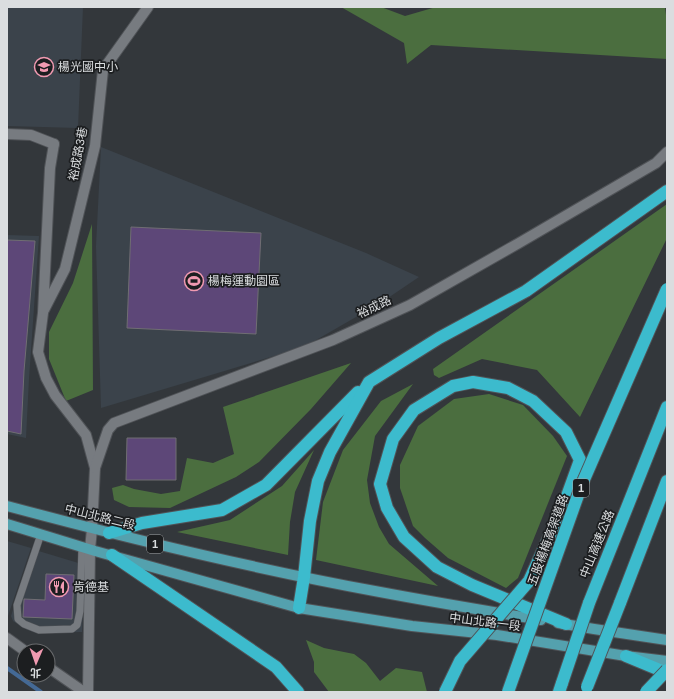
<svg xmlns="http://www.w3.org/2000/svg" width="674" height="699" viewBox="0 0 674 699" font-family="Arial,'Noto Sans TC',sans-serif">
  <rect width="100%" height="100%" fill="#33373b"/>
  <g fill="#3b434b">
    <path d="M7,7H83L78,128L7,126Z"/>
    <path d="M101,147L366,253L419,277L382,302L304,347L101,408L96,246Z"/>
    <path d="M7,235L39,236L29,379L26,438L7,434Z"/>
    <path d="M7,541L31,548L7,619Z"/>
    <path d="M32,549L85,565L82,632L36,633L23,628L13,621L11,616Z"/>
  </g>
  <g fill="#4b6e3f">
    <path d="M341,7H381L405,16L436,7H665L667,23V59L431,45L407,64L404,43Z"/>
    <path d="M667,204V238L580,417L537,370L482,359L439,378L434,375L433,369Z"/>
    <path d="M92,224L93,390L66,401L49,359V332L73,283Z"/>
    <path d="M351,363L311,409L259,462L236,477L170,508L129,507L114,500L112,488L123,485L134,489L161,494L180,491L187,458L213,463L234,454L223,407Z"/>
    <path d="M413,384L375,436L367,480L370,503L379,527L389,544L438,586L316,560L323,502L343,450L381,401Z"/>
    <path d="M489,394L523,405L553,436L567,456L518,578L506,588L448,558L425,538L413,526L400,488V465L418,426L454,399Z"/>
    <path d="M314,450L295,492L290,522L288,555L177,532L230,520L282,486Z"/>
    <path d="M306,640L324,648L354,654L366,663L380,681L396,668L422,672L427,692H329L314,672V662Z"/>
  </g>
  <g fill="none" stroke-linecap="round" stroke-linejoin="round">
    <path stroke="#446995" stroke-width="4" d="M7,668L41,692"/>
  </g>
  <g fill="#5d4778" stroke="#706e73">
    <path d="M131,227L261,233L256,334L127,328Z"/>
    <path d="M7,240L35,241L24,371L21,434L7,431Z"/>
    <path d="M127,438H176V480H126Z"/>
    <path d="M46,574L74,575L72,619L23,617L24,599L45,600Z"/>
  </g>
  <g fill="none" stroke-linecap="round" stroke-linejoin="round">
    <g stroke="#505357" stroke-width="8">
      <path id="service" d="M41,534L17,605L18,619L24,624L39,630L72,629L77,625L80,611L82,547"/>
    </g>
    <g stroke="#505357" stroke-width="12">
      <g id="minor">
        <path d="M54,144L50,168L43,313L38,352L46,378L55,395L86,435L95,468L92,529L90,549L88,692"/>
        <path d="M44,310L65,269L95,146L103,70L148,7"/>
        <path d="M95,468L108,430L114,423L333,340L410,305L519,243L656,163L667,152"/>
        <path d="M7,638L25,651"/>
        <path d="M48,667L84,692"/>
      </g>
    </g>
    <g stroke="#505357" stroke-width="12">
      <path id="tertiary" d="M7,134L31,135L54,144"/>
    </g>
    <g stroke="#505357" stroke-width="12">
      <g id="primary">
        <path d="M7,506C130,539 255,569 380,592C433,602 487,611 541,620"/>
        <path d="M7,524L95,551L299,608L412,626L497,635L626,656L667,661"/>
        <path d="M558,623L594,629L667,640"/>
      </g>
    </g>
    <g stroke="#505357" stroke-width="14">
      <g id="motorway">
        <path d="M109,533L142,523L222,510L266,485L358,392"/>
        <path d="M112,555L276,667L298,692"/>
        <path d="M529,581L563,507L580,460L566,432L533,401L508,388L473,382L453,386L414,410L393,439L380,484L387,508L404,537L437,567L472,585L566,624"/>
        <path d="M589,603L667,407"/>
        <path d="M620,603L667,481"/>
        <path d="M299,608L304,577L310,521L318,481L330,452L369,382L439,338L526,291L667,191"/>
        <path d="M626,656L667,673"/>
        <path d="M559,692L562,683"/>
      </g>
    </g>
    <use href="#service" stroke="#777b80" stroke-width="7"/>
    <use href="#minor" stroke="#777b80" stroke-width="10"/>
    <use href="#tertiary" stroke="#777b80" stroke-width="10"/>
    <use href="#primary" stroke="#54a1ae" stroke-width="10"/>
    <use href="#motorway" stroke="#3cbbcd" stroke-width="12"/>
    <g stroke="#505357" stroke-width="14" stroke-linecap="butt">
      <g id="motorway-bridge">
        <path d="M562,683L589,603"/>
        <path d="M587,687L620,603"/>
        <path d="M445,692L460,661L529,581"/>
        <path d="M508,692L582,484L667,289"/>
        <path d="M646,692L667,670"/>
      </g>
    </g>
    <use href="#motorway-bridge" stroke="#3cbbcd" stroke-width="12"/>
  </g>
  <defs>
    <g id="school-ring" transform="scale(1)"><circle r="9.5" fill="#1c1e20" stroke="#f19ab1" stroke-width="1.5"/><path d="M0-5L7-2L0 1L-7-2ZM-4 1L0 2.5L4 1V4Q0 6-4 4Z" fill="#f19ab1"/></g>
    <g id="stadium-ring" transform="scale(1)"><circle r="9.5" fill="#1c1e20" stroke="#f19ab1" stroke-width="1.5"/><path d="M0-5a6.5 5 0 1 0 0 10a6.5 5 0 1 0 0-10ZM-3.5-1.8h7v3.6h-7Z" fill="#f19ab1"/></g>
    <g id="restaurant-ring" transform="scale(1)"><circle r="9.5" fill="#1c1e20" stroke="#f19ab1" stroke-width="1.5"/><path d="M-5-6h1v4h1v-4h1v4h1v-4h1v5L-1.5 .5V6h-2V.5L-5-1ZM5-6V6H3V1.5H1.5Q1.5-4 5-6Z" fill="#f19ab1"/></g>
  </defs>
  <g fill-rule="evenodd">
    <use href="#school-ring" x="44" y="67"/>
    <use href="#stadium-ring" x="194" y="281"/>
    <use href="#restaurant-ring" x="59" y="587"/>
  </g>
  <g text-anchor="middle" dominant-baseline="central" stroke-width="3.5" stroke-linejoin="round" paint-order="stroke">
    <g fill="#1c1e20" stroke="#a1a4a6" stroke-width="1">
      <rect x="573" y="479" width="16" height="18" rx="3"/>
      <rect x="147" y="535" width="16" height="18" rx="3"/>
    </g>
    <g font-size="11" font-weight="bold" fill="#dadddf">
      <text x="581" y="488">1</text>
      <text x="155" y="544">1</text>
    </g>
    <g font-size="12" fill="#dadddf" stroke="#1c1e20" text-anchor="start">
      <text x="58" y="67">楊光國中小</text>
      <text x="208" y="281">楊梅運動園區</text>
      <text x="73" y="587">肯德基</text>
    </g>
    <g font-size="12" fill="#dadddf" stroke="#1c1e20">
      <text transform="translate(78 154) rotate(-79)">裕成路3巷</text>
      <text transform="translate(374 307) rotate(-25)">裕成路</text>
      <text transform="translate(100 517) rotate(14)">中山北路二段</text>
      <text transform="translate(548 540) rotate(-70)">五股楊梅高架道路</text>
      <text transform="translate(597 544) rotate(-68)">中山高速公路</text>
      <text transform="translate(485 622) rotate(7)">中山北路一段</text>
    </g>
  </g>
  <rect width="674" height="699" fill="none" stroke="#dadddf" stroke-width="16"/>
  <g transform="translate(36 663) rotate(182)"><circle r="19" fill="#1c1e20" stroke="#686a6c"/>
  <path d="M0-3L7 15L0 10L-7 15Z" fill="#f19ab1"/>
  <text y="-6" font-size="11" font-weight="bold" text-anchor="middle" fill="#dadddf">北</text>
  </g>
</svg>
